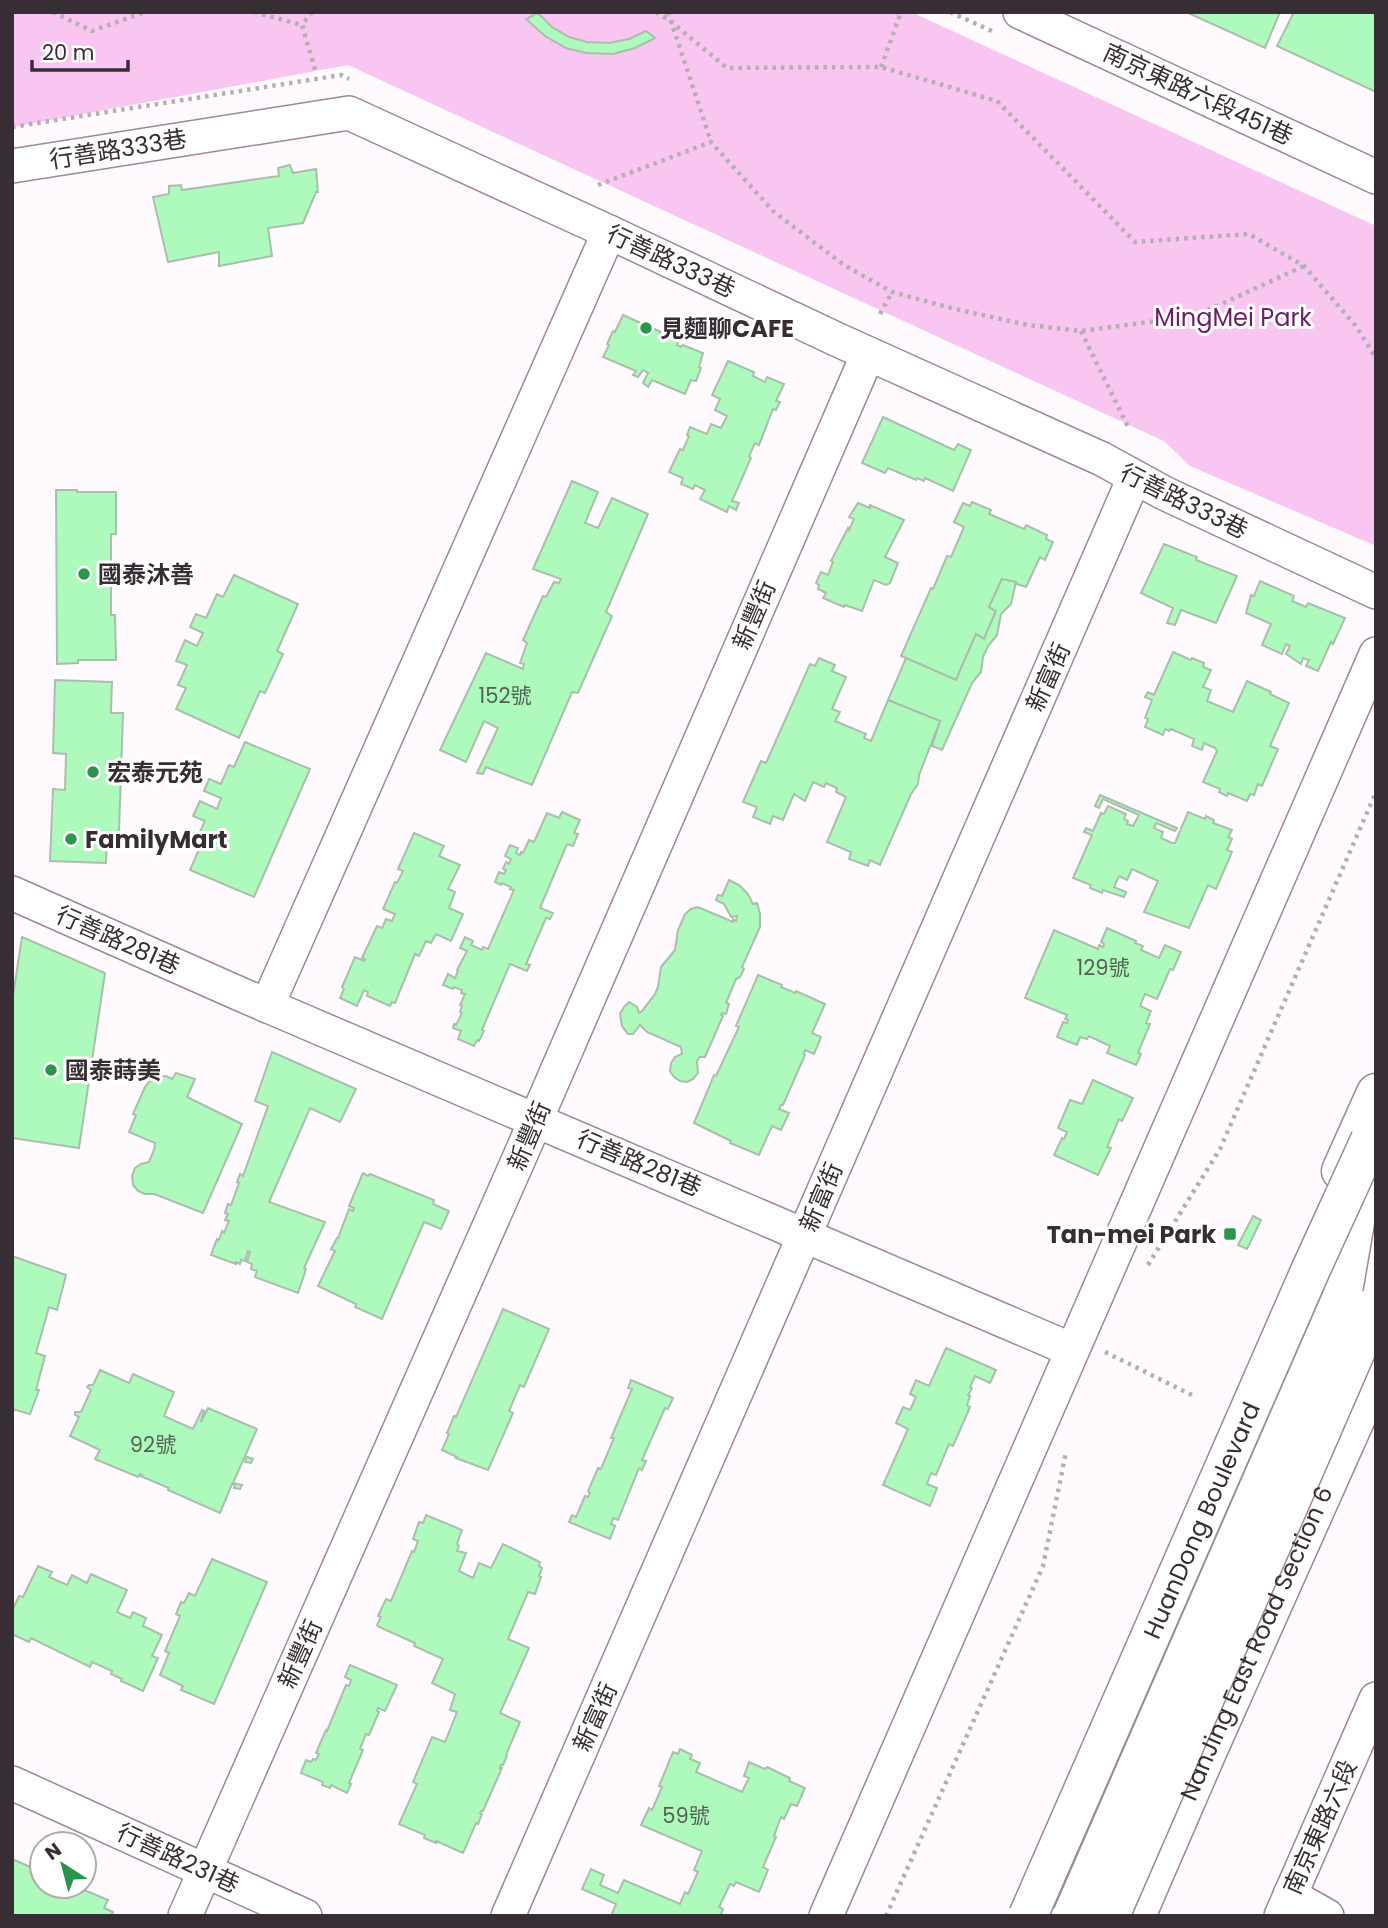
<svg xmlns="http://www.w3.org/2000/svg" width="1388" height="1928" viewBox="0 0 1388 1928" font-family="Poppins,'Noto Sans TC',sans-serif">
  <rect width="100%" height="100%" fill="#fefafd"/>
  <path fill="#f9c5f1" d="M12,12H911L1376,226V546L1190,466L1164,441L348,65L13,127Z"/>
  <g fill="#adfabc" stroke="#abbead" stroke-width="2">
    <path d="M1186,12H1280L1265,48Z"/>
    <path d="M1294,12H1376V92L1277,46Z"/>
    <path d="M538,13L552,27L569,37L587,42L609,43L629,39L646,31L655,38L635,48L613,54L586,53L566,48L545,36L526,19Z"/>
    <path d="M290,165L293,173L316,169L318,192H316L303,223L268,228L272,256L219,266V252L168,262L153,197L169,194V186L181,185L182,190L279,176L278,168Z"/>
    <path d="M623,315L661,332L659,336L663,339L668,329L681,335L677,345L681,347L683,345L703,353L699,367L701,368L696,381L691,380L685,394L652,380L648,387L643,383L648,373L643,370L638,377L633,375L636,371L603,357L609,345L607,344L613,331L615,332Z"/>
    <path d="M728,361L754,372L753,376L765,382L767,377L784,384L776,401L780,402L776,410L773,409L759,445L755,443L749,456L751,458L732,501L739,503L736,510L729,506L727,512L700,499L705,490L695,485L693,489L681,484L683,478L669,472L680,449L683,450L689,436L687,435L690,427L707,434L711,424L721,428L727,416L715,410L720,399L712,395Z"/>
    <path d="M883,417L954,450L958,444L971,450L953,491L925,478L924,481L917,478L916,480L888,468L885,473L862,463Z"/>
    <path d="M572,481L598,492L585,523L598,528L612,498L648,514L606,612L612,616L578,693L572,692L532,785L486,767L483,774L477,773L498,728L484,721L466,762L440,750L486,653L523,669L524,664L520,663L527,643L523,640L543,596L546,597L554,582L559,583L561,579L533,569Z"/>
    <path d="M56,490H77V492H116V534H111V615H115L116,660H78V663L57,664Z"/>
    <path d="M972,502L991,510L989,514L1024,529L1026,525L1047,535L1046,539L1053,542L1045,560L1040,557L1026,587L1002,579L989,607L996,611L984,639L976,634L956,680L901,656L931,588L933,589L947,556L951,557L964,527L954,522L963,503L970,506Z"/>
    <path d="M858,503L870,508V505L904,520L885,557L898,563L890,583L886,585L874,580L862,611L845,605L844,607L823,598L826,593L818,589L819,585L816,583L821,572L828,575L833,562L831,561L848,528L849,530L854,519L849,517Z"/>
    <path d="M1164,544L1197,557L1196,560L1237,576L1216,623L1181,610L1175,625L1167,623L1173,608L1141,593Z"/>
    <path d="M234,575L298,604L277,651L283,654L265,693L260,691L239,738L176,709L186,688L178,685L187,665L176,661L185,640L197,646L203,633L190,627L196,614L206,618L217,594L223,597Z"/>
    <path d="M1002,579L1016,582L1011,604L1001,614L997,635L988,646L983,657L981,672L972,683L942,750L932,746L940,721L888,700L906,658L956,680L976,634L984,639L996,611L989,607Z"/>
    <path d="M1260,581L1294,596L1292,601L1306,607L1308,603L1345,618L1333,644L1331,642L1318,671L1306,666L1309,660L1303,658L1301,664L1286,654L1290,646L1286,644L1282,654L1262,645L1271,624L1246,613L1251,595L1254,596Z"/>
    <path d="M1173,652L1191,660L1192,658L1204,663L1203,667L1211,670L1203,687L1211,690L1207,701L1233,712L1247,681L1271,692L1270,694L1289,703L1270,746L1278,749L1262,786L1258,784L1254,795L1250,794L1247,801L1228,793L1227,796L1219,792L1220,789L1203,782L1217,751L1215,748L1204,743L1202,750L1192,746L1194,739L1171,729L1169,731L1165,729L1163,735L1145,727L1148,719L1145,718L1152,700L1145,697L1148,692L1154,695Z"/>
    <path d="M819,658L835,665L832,671L846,677L832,709L840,712L835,721L866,734L864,738L871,741L888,700L940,721L919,775L918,784L911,794L880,865L870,860L868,866L849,859L851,852L827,842L846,797L836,792L837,788L826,783L824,787L813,782L805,801L794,794L783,820L773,816L770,824L753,817L757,807L743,802L761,761L766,763L810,664L815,666Z"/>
    <path d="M55,680L112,682L111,713H123L119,832H107L106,863L50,861L53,789L65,790L66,754L53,753Z"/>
    <path d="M245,742L310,769L254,897L190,870L201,845L195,842L205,821L193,816L200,801L217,809L221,798L204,791L209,779L221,784L229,765L234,767Z"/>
    <path d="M1100,795L1177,828L1175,831L1156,823L1154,828L1163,832L1161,838L1172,843H1175L1188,812L1205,819L1206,816L1214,820L1213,823L1232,830L1228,837L1232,839L1227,850L1232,852L1216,889L1208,885L1189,928L1144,912L1158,881L1132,869L1127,880L1119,876L1114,887L1126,892L1124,897L1103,890L1102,893L1090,888L1091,885L1073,878L1092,835L1084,832L1086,828L1093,831L1101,813L1104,814L1108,806L1126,814L1124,819L1128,821L1127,824L1133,826L1139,815L1103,799L1099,808L1095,806Z"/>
    <path d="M562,812L580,820L574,833L578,834L573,846L567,844L540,908L553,913L550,919L546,918L526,964L530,965L527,971L510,964L482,1030L484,1031L479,1041L477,1040L474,1046L458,1039L461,1031L453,1028L454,1024L456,1025L462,1013L460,1012L462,1006L460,1005L465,994L461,993L462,990L454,987L453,989L443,985L448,974L455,978L458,971L457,970L467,951L460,948L465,937L473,941L471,945L482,950L483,947L488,949L514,890L510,889L511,887L502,883L501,885L495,882L499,872L504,874L506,870L503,869L506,862L509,864L511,859L505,856L510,845L518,848L516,853L520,855L521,852L523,853L529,840L534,842L547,813L559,818Z"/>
    <path d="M414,833L444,846L439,856L460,865L448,889L455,892L449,908L463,914L451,941L436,934L431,943L426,941L419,956L415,954L395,1003L392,1002L390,1006L367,996L368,992L364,990L357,1006L340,998L344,989L342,987L355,957L364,961L365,959L362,958L377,926L382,928L386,919L392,921L395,914L383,909L395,882L397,883L403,871L398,869Z"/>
    <path d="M729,880L739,885L748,894L753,904L757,903L760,914V927L742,967L744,969L740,977L736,979L726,1003L729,1004L726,1014L722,1013L721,1015L723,1016L705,1057H700L697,1061L698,1073L693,1079L687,1082L680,1081L674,1077L670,1071L671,1063L675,1057L682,1054L681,1047L647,1032L640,1025L633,1034H628L622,1026L620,1014L624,1007L629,1002L637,1007L639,1013L642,1011L655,994L658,987L661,967L675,950L678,930L685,914L691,909L698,907L733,922V919L736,921L737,916L731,917L724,904L716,900L718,895L722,896Z"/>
    <path d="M1107,928L1136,941L1135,943L1143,946L1141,950L1159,958L1165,945L1181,952L1173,970L1170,969L1157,999L1145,994L1140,1006L1151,1011L1146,1023L1150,1024L1138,1053L1141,1054L1136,1065L1107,1053L1110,1046L1089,1036L1087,1039L1080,1037L1077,1045L1057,1037L1063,1022L1067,1023L1068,1020L1065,1019L1067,1015L1025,998L1054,930L1098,949L1099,945L1103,947L1104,944L1101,942Z"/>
    <path d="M22,937L105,973L79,1148L12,1138V1002Z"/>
    <path d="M758,975L782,985L781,987L795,993L796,991L825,1004L812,1033L821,1037L814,1054L805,1050L804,1054L805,1055L783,1105H781L779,1109L789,1113L781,1130L772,1126L759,1155L730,1143L731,1141L694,1123L714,1075L716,1076L739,1027L736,1026Z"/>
    <path d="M272,1052L356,1089L340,1122L310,1108L269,1202L325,1222L304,1268L306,1269L298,1293L255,1277L257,1271L251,1269L252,1264L247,1262L250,1252L248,1251L245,1261L241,1260L240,1264L236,1262V1264L211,1255L217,1239L219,1240L222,1231L224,1233L229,1221L225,1220L228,1214L225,1213L228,1204L231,1205L239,1183L237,1182L240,1174L243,1176L268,1106L255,1101Z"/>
    <path d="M176,1073L195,1079L187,1097L242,1124L203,1213L154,1194H145L138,1191L133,1185L132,1176L135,1168L141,1164L149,1162L154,1150L155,1143L129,1132L136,1115L133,1114L145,1087L149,1082L155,1077L166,1076L172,1079Z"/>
    <path d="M1093,1080L1133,1098L1122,1121L1119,1119L1107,1147L1111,1148L1098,1175L1054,1155L1062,1138L1064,1139L1067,1132L1058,1128L1070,1100L1082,1104Z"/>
    <path d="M363,1173L368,1176L370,1174L434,1200L433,1204L449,1211L441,1229L424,1222L382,1319L355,1307L356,1304L318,1286L335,1251L331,1249L337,1238H338L349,1209L353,1211L354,1208L349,1206Z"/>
    <path d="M1253,1216L1261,1220L1247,1249L1238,1245Z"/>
    <path d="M12,1256L66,1275L57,1310L49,1307L36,1353L45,1356L36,1390H39L30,1414L12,1409Z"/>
    <path d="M503,1309L549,1329L524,1387L520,1385L509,1411L513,1413L488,1470L456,1458L457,1457L442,1450L449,1434L447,1433L454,1416L456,1417Z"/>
    <path d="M946,1348L996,1370L990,1383L975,1376L970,1387L972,1388L968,1395L970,1396L967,1405L970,1407L953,1446L949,1444L936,1475L931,1473L927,1484L937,1488L930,1506L883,1485L908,1429L896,1423L903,1407L910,1410L916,1397L910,1394L916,1380L929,1386Z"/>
    <path d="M100,1370L129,1383L133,1374L174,1392L164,1416L193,1429L202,1410L204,1411L201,1422L208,1408L257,1429L245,1456L253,1459L251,1463L245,1462L246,1459L244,1458L233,1483L242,1485L240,1489L234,1488L235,1485L232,1484L220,1513L168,1490L169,1488L140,1476L142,1475L140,1474L138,1477L95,1459L100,1450L70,1436L79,1417L75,1415V1412H81L91,1390L87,1387L89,1385H93Z"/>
    <path d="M631,1380L673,1398L668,1409L665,1408L642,1460L646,1461L642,1470L639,1468L618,1520L613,1518L611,1524L615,1526L610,1539L569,1522L572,1515L576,1517L585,1496L588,1497L590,1493L588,1491L598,1468L601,1469L614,1438H611L632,1389L628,1388Z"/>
    <path d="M426,1515L462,1530L457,1544L459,1546L457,1551L466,1553L459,1571L473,1578L479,1563L491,1568L503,1544L540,1562L539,1566L542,1568L539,1576L541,1577L535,1594L528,1592L508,1639L529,1648L500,1713L520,1722L506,1755L507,1756L503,1765H501L500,1768H502L483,1811H481L480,1813L482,1814L478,1824L476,1823L463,1853L436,1841V1843L424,1838L425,1835L399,1824L417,1784L413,1782L432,1737L445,1742L457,1712L450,1710L455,1694L432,1683L443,1659L414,1646L415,1643L379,1627L377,1625L381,1617L378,1616L386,1599L391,1601L412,1551L414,1552L418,1541L413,1539L419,1522L423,1523Z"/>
    <path d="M212,1559L267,1582L214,1704L181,1690L183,1686L160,1675L169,1653L165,1651L180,1616L176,1614L181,1602L184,1603L189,1593L195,1596Z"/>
    <path d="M38,1566L52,1572L49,1577L67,1585L72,1575L87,1583L91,1574L127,1590L117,1612L130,1618L133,1612L146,1618L143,1626L162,1635L152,1656L158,1658L143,1691L121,1681L122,1679L111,1674L112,1671L92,1662L90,1667L31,1638L29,1642L12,1634V1611L19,1596L23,1597Z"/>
    <path d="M350,1665L397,1685L385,1711L378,1708L377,1711L379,1712L369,1735L366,1734L360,1749L363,1750L349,1783L351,1784L347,1793L331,1785L330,1788L322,1785L323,1782L301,1773L306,1760L311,1762L313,1759L316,1760L319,1754L316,1753L326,1730L327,1731L346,1685L349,1686L351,1680L345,1677Z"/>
    <path d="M680,1749L692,1755L690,1759L700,1763L696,1772L742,1792L749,1778L744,1776L749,1762L765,1769L767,1767L790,1778L789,1781L805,1788L797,1806L791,1804L784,1819L781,1817L774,1836L776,1837L763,1867L768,1870L759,1892L736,1882L734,1886L730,1884L719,1907L723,1909L721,1914L725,1916H611L616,1904L582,1889L591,1869L604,1875L600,1885L618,1893L624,1880L680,1904L685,1892L688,1894L698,1872L694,1870L702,1851L641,1825L649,1808L652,1810L662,1787L659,1786L673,1752L678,1754Z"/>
    <path d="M12,1859L42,1872V1886H75L108,1900L104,1908L113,1912L111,1916H12Z"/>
  </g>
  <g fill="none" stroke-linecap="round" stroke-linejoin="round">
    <g stroke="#9b8999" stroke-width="36">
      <g id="street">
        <path d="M1020,12L1376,177"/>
        <path d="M12,166L349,113L609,232L838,340L1102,459L1164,493L1376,592"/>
        <path d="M12,893L240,994L1072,1350"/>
        <path d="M267,1006L609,232"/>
        <path d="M12,1783L305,1916"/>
        <path d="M1290,1895L1327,1916"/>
        <path d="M185,1916L521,1154L868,354"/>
        <path d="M508,1916L1134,478"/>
        <path d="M826,1916L1376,654"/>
        <path d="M1281,1916L1376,1699"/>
      </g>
    </g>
    <g stroke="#9b8999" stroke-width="41">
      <g id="secondary">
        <path d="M1341,1171L1376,1093"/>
        <path id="s1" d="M1136,1916L1207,1752L1376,1373"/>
      </g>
    </g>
    <g stroke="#9b8999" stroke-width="41">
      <path id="highway" d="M1342,1297L1365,1164"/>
    </g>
    <g stroke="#b4afb3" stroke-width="4.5" stroke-dasharray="3.5 5" stroke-linecap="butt">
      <path d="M53,12L92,31L145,12"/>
      <path d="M254,12L302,25"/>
      <path d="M312,12L302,25L316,73"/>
      <path d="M656,12L669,20L727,68L881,67L997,101L1135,242L1249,234L1304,266L1355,325L1376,358"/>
      <path d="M668,12L711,142"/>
      <path d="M950,12L994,32"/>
      <path d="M881,67L901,12"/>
      <path d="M12,127L341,75L349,79"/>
      <path d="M598,185L711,142L773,211L844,265L892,292L955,309L1028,325L1081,331L1195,316L1304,266"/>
      <path d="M880,314L892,292"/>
      <path d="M1081,331L1129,429"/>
      <path d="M1148,1265L1220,1149L1376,792"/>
      <path d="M1105,1352L1196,1397"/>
      <path d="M886,1916L1043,1566L1066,1452"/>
    </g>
    <use href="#street" stroke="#fff" stroke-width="33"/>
    <use href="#secondary" stroke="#fff" stroke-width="38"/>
    <use href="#highway" stroke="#fff" stroke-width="38"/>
    <g stroke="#9b8999" stroke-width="41" stroke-linecap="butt">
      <g id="highway-bridge">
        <path id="s2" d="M1028,1916L1311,1269L1370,1140"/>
        <path d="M1072,1916L1342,1297"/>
        <path d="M1110,1916L1376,1305"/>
      </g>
    </g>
    <use href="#highway-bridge" stroke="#fff" stroke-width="38"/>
  </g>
  <g fill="#2a954c" stroke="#fff" stroke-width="2.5">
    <circle cx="646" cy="328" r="7"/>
    <circle cx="84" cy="574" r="7"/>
    <circle cx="93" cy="772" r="7"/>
    <circle cx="71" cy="839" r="7"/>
    <circle cx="51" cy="1070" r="7"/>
    <rect x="1223" y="1227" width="14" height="14" rx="3.5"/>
  </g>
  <g text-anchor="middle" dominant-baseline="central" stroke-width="6" stroke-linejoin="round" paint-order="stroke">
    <g font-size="21" fill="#546156">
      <text x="505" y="695">152號</text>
      <text x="1103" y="967">129號</text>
      <text x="153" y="1444">92號</text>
      <text x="686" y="1815">59號</text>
    </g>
    <g font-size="24" fill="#362e34" stroke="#fff">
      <text transform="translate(1198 94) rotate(25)">南京東路六段451巷</text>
      <text transform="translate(118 149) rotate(-9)">行善路333巷</text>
      <text transform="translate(671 261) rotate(25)">行善路333巷</text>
      <text transform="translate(1184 501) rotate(26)">行善路333巷</text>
      <text transform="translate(754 615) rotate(-67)">新豐街</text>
      <text transform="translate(1048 677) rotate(-66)">新富街</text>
      <text transform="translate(118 940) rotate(24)">行善路281巷</text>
      <text transform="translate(529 1136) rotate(-67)">新豐街</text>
      <text transform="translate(639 1163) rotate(23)">行善路281巷</text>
      <text transform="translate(821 1197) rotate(-67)">新富街</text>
      <text stroke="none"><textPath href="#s2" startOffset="432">HuanDong Boulevard</textPath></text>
      <text stroke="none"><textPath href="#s1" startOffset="298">NanJing East Road Section 6</textPath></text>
      <text transform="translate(300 1654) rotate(-66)">新豐街</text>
      <text transform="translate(595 1717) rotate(-66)">新富街</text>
      <text transform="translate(1320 1827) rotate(-66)">南京東路六段</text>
      <text transform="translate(178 1858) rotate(25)">行善路231巷</text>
    </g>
    <g font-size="24" fill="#6c1d66" stroke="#fff">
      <text x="1233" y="317">MingMei Park</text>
    </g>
    <g font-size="24" font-weight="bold" fill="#362e34" stroke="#fff" text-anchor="start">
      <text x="660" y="328">見麵聊CAFE</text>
      <text x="98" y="574">國泰沐善</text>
      <text x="107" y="772">宏泰元苑</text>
      <text x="85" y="839">FamilyMart</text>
      <text x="65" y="1070">國泰蒔美</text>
      <text x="1216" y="1234" text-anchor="end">Tan-mei Park</text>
    </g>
  </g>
  <rect width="1388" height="1928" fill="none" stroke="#362e34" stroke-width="28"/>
  <g transform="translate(63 1865) rotate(324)"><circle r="33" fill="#ffffff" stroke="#afabae" stroke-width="2"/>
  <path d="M0-5L12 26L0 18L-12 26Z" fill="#2a954c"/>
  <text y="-10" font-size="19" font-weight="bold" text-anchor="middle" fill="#362e34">N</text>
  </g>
  <path d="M32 60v10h96v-10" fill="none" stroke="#362e34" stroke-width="3.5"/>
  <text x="42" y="60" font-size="21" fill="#362e34" stroke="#ffffff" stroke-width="5" paint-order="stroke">20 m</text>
</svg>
